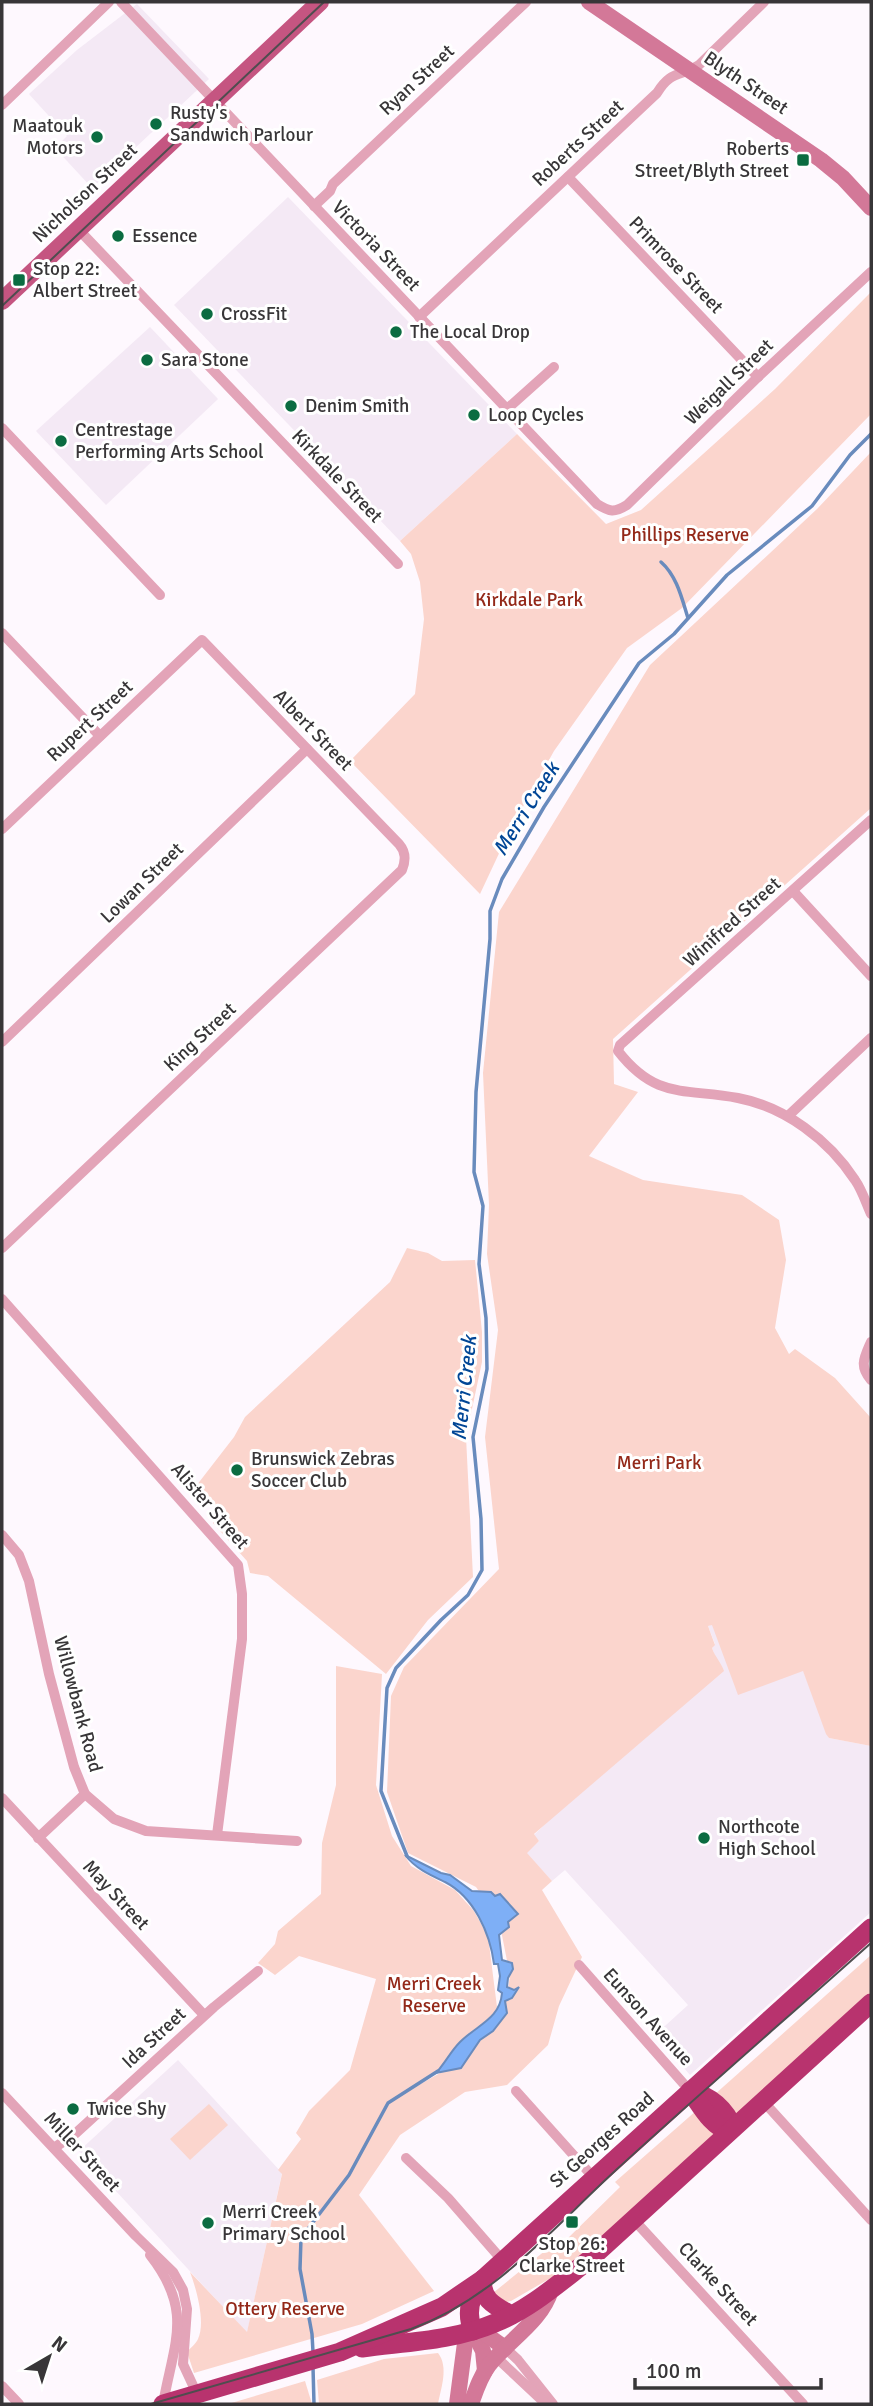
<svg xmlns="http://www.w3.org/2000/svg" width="873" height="2406" viewBox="0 0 873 2406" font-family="Signika,sans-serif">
  <rect width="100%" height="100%" fill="#fef8fe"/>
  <g fill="#f4e9f5">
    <path d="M137,4L209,79L92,188L55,148L67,136L29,94L77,50Z"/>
    <path d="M288,197L517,434L400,541L174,305Z"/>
    <path d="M150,327L218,399L106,505L36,431Z"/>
    <path d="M776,1600L829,1738L871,1746V1912L690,2075L655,2035L688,2005L565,1870L552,1881L526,1853L539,1841L534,1835L716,1659L712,1648L715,1644L708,1626Z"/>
    <path d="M178,2060L282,2173L247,2333L79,2151Z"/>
  </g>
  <g fill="#fbd5cd">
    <path d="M871,292V414L682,608L627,648L554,751L510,830L480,894L350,761L415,694L424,619L420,582L411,554L400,541L517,434L606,524L641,510L775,389Z"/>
    <path d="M871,452V808L613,1039L614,1084L638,1092L589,1156L643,1180L742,1195L779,1220L786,1260L775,1328L789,1354L795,1349L835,1378L871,1418V1746L829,1738L826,1734L803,1671L738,1695L712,1625L708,1626L715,1645L712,1648C715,1657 721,1662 724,1671L534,1834L539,1841L527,1853L552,1881L542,1890L582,1957L559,2006L548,2045L507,2085L465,2092L400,2135L359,2195L434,2291L362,2324L194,2373L187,2352C190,2348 196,2344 198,2339C206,2322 196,2288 190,2272L247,2332L282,2174L278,2170L301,2139L296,2133L309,2111L350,2070L376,1979L299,1956L275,1975L258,1963L275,1944L278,1931L321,1894L322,1843L336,1785V1666L382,1674L376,1785L392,1836L411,1866L455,1890L474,1911L488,1936L497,2007L492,2024L460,2057L406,2092L460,2062L504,2015L510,1976L499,1920L476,1887L408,1853L387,1792L391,1696L404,1667L499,1569L485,1437L498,1330L487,1254L489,1205L483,1073L499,912L650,665L817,509Z"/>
    <path d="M407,1248L428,1253L442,1261L475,1260L482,1332V1362L466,1437L473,1577L428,1620L386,1674L268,1576L250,1573L247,1561L213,1523L222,1512L208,1504L193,1490L234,1437L245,1417L390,1282Z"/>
    <path d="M871,1955V1995L734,2118L714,2095Z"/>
    <path d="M209,2104L228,2125L190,2160L170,2139Z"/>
    <path d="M697,2110L717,2132L568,2268L511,2301L506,2302L493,2293L562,2237L566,2240L620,2187L615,2182Z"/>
    <path d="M438,2353C449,2367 441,2388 438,2404H319L317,2380L384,2359Z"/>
    <path d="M305,2381L312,2404H228Z"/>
  </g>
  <path fill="#7eaff6" stroke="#698bbd" stroke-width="2" d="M405,1855L441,1873L450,1875L472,1891L491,1892L495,1896L500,1894L518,1914L508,1922L509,1927L499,1935L502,1960L512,1963L513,1969L508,1978L507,1987L514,1990L519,1987L512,1998L505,2001L507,2013L493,2031L480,2040L461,2068L436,2073C445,2063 451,2051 460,2042C477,2025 500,2019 502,1993L498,1990L500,1976L498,1964H494C490,1933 474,1897 445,1882C430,1875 416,1869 405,1855Z"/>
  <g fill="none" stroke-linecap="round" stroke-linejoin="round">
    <g stroke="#698bbd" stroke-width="3.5">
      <path d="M661,562C677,576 682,599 688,618"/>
      <path d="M407,1856L381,1791L387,1688L396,1668L441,1620L468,1595L482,1570L481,1519L473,1437L487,1369L486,1318L479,1264L483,1206L474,1172L476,1092L490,939V911L502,879L544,807L639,663L674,634L727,575L812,506L850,455L871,434"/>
      <path d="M313,2352L312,2334L300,2269L301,2238L349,2175L388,2103L438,2071"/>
      <path d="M313,2367L314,2404"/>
    </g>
    <g stroke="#e3a4b8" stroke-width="10">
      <path d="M121,2L597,504C610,512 614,513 627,505L758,377L871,272"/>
      <path d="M2,105L109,2"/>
      <path d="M568,177L758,377"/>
      <path d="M314,206L330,191L333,184L526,2"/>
      <path d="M78,229L398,564"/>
      <path d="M419,317L657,93C671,70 680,77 699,65L764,2"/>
      <path d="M507,409L554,367"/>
      <path d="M2,428L160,595"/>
      <path d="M2,633L100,736"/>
      <path d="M871,820L620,1045L618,1051C656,1100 685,1088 738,1098C785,1107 829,1140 855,1180C862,1190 866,1203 871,1214"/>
      <path d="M2,829L202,640L399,844C406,852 406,860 402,870L2,1248"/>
      <path d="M793,891L871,976"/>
      <path d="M2,1042L307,749"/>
      <path d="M788,1116L871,1038"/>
      <path d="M2,1299L238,1565L242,1594V1639L217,1835"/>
      <path d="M871,1342C864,1358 859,1366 871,1380"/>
      <path d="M2,1535L19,1555L29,1581L49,1674L74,1767L85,1794L114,1819L146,1831L297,1841"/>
      <path d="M2,1798L204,2015"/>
      <path d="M38,1838L85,1794"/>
      <path d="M579,1965L690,2091"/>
      <path d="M516,2091L594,2178"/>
      <path d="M2,2093L136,2236L173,2272L183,2290L187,2309L183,2364L197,2394"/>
      <path d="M763,2101L871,2220"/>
      <path d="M54,2148L76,2133L214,2007L258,1971"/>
      <path d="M406,2158L448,2198L502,2260"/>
      <path d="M634,2220L803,2404"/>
      <path d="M150,2255C194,2311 174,2342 163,2404"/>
      <path d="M505,2348L518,2360L553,2404"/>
      <path d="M496,2357L546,2404"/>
      <path d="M2,2386L19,2404"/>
    </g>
    <g stroke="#d37898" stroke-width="16">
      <path d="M589,2L821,160L843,178L871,208"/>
      <path d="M473,2331L483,2351L485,2371"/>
      <path d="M473,2331L484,2333L505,2348"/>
      <path d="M457,2404L465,2343L473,2331"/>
      <path d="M471,2404C476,2390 480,2377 489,2365C509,2340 542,2321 551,2290"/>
    </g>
    <path stroke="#c55581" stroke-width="18" d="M2,301L320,2"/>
    <g stroke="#b8336e" stroke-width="19">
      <path d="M690,2091C710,2095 726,2110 733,2128"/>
      <path d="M691,2092C701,2106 712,2127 729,2131"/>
      <path d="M483,2279C480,2299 495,2306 511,2315"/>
      <path d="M473,2331C466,2314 470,2297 480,2282"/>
      <path d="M362,2348C406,2342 453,2341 495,2323C530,2309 559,2283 589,2260L871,2003"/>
      <path d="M163,2404L340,2352L442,2307L483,2279L871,1928"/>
    </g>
    <g stroke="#4f4d4f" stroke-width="2">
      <path d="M2,306L324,2"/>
      <path d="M151,2404L411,2329C494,2299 552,2229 616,2170C700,2093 786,2019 871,1943"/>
    </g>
  </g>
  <g fill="#0b6c41" stroke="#fff" stroke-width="2.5">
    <circle cx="156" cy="124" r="7"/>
    <circle cx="97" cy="137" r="7"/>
    <rect x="796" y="153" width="14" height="14" rx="3.5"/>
    <circle cx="118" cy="236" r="7"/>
    <rect x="12" y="273" width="14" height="14" rx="3.5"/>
    <circle cx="207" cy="314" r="7"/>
    <circle cx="396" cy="332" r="7"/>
    <circle cx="147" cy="360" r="7"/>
    <circle cx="291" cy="406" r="7"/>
    <circle cx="474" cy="415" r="7"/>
    <circle cx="61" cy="441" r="7"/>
    <circle cx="237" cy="1470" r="7"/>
    <circle cx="704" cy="1838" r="7"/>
    <circle cx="73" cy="2109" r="7"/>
    <rect x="565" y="2215" width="14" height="14" rx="3.5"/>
    <circle cx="208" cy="2223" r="7"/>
  </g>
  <g text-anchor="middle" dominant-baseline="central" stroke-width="6" stroke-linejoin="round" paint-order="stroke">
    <g font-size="19" fill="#383638" stroke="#fff">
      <text transform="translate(417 80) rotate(-43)">Ryan Street</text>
      <text transform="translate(746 83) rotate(34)">Blyth Street</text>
      <text transform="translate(578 143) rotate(-43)">Roberts Street</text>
      <text transform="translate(85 193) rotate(-43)">Nicholson Street</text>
      <text transform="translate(376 246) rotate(46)">Victoria Street</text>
      <text transform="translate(676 265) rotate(46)">Primrose Street</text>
      <text transform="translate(729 382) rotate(-44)">Weigall Street</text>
      <text transform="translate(337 476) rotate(46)">Kirkdale Street</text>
      <text transform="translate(90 721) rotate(-43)">Rupert Street</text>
      <text transform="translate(313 730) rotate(46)">Albert Street</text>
      <text transform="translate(142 883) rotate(-44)">Lowan Street</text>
      <text transform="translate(732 922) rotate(-42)">Winifred Street</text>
      <text transform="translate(200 1037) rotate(-43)">King Street</text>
      <text transform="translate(210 1506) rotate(49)">Alister Street</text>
      <text transform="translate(78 1704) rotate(75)">Willowbank Road</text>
      <text transform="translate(116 1895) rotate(47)">May Street</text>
      <text transform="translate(648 2017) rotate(48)">Eunson Avenue</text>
      <text transform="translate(154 2038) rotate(-43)">Ida Street</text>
      <text transform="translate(602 2140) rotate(-42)">St Georges Road</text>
      <text transform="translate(82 2152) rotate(47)">Miller Street</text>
      <text transform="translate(718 2284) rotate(47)">Clarke Street</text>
    </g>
    <g font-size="19" fill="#383638" stroke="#fff" text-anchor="start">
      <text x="170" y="113">Rusty's<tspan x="170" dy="22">Sandwich Parlour</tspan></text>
      <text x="83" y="126" text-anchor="end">Maatouk<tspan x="83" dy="22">Motors</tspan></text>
      <text x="789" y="149" text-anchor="end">Roberts<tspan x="789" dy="22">Street/Blyth Street</tspan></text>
      <text x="132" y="236">Essence</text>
      <text x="33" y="269">Stop 22:<tspan x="33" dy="22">Albert Street</tspan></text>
      <text x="221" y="314">CrossFit</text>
      <text x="410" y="332">The Local Drop</text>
      <text x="161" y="360">Sara Stone</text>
      <text x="305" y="406">Denim Smith</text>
      <text x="488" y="415">Loop Cycles</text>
      <text x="75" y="430">Centrestage<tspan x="75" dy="22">Performing Arts School</tspan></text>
      <text x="251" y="1459">Brunswick Zebras<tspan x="251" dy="22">Soccer Club</tspan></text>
      <text x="718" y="1827">Northcote<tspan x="718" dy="22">High School</tspan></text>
      <text x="87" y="2109">Twice Shy</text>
      <text x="222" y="2212">Merri Creek<tspan x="222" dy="22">Primary School</tspan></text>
      <text x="572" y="2244" text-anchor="middle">Stop 26:<tspan x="572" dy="22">Clarke Street</tspan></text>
    </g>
    <g font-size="19" fill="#932818" stroke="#fff">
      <text x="685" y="535">Phillips Reserve</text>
      <text x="529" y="600">Kirkdale Park</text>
      <text x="659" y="1463">Merri Park</text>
      <text x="434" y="1984">Merri Creek<tspan x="434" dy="22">Reserve</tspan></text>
      <text x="285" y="2309">Ottery Reserve</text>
    </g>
    <g font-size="21" font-style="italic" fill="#014696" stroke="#fff">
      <text transform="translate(526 809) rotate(-58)">Merri Creek</text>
      <text transform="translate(464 1388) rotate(-84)">Merri Creek</text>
    </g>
  </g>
  <rect width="873" height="2406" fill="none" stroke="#383638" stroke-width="7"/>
  <g transform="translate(49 2357) rotate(39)" stroke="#ffffff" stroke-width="5" paint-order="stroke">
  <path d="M0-5L12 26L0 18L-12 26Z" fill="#383638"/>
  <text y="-10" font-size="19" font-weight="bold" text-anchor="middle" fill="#383638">N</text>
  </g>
  <path d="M635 2378v10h186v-10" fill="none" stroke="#383638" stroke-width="3.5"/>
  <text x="646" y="2378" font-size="21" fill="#383638" stroke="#ffffff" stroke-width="5" paint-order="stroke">100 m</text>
</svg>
